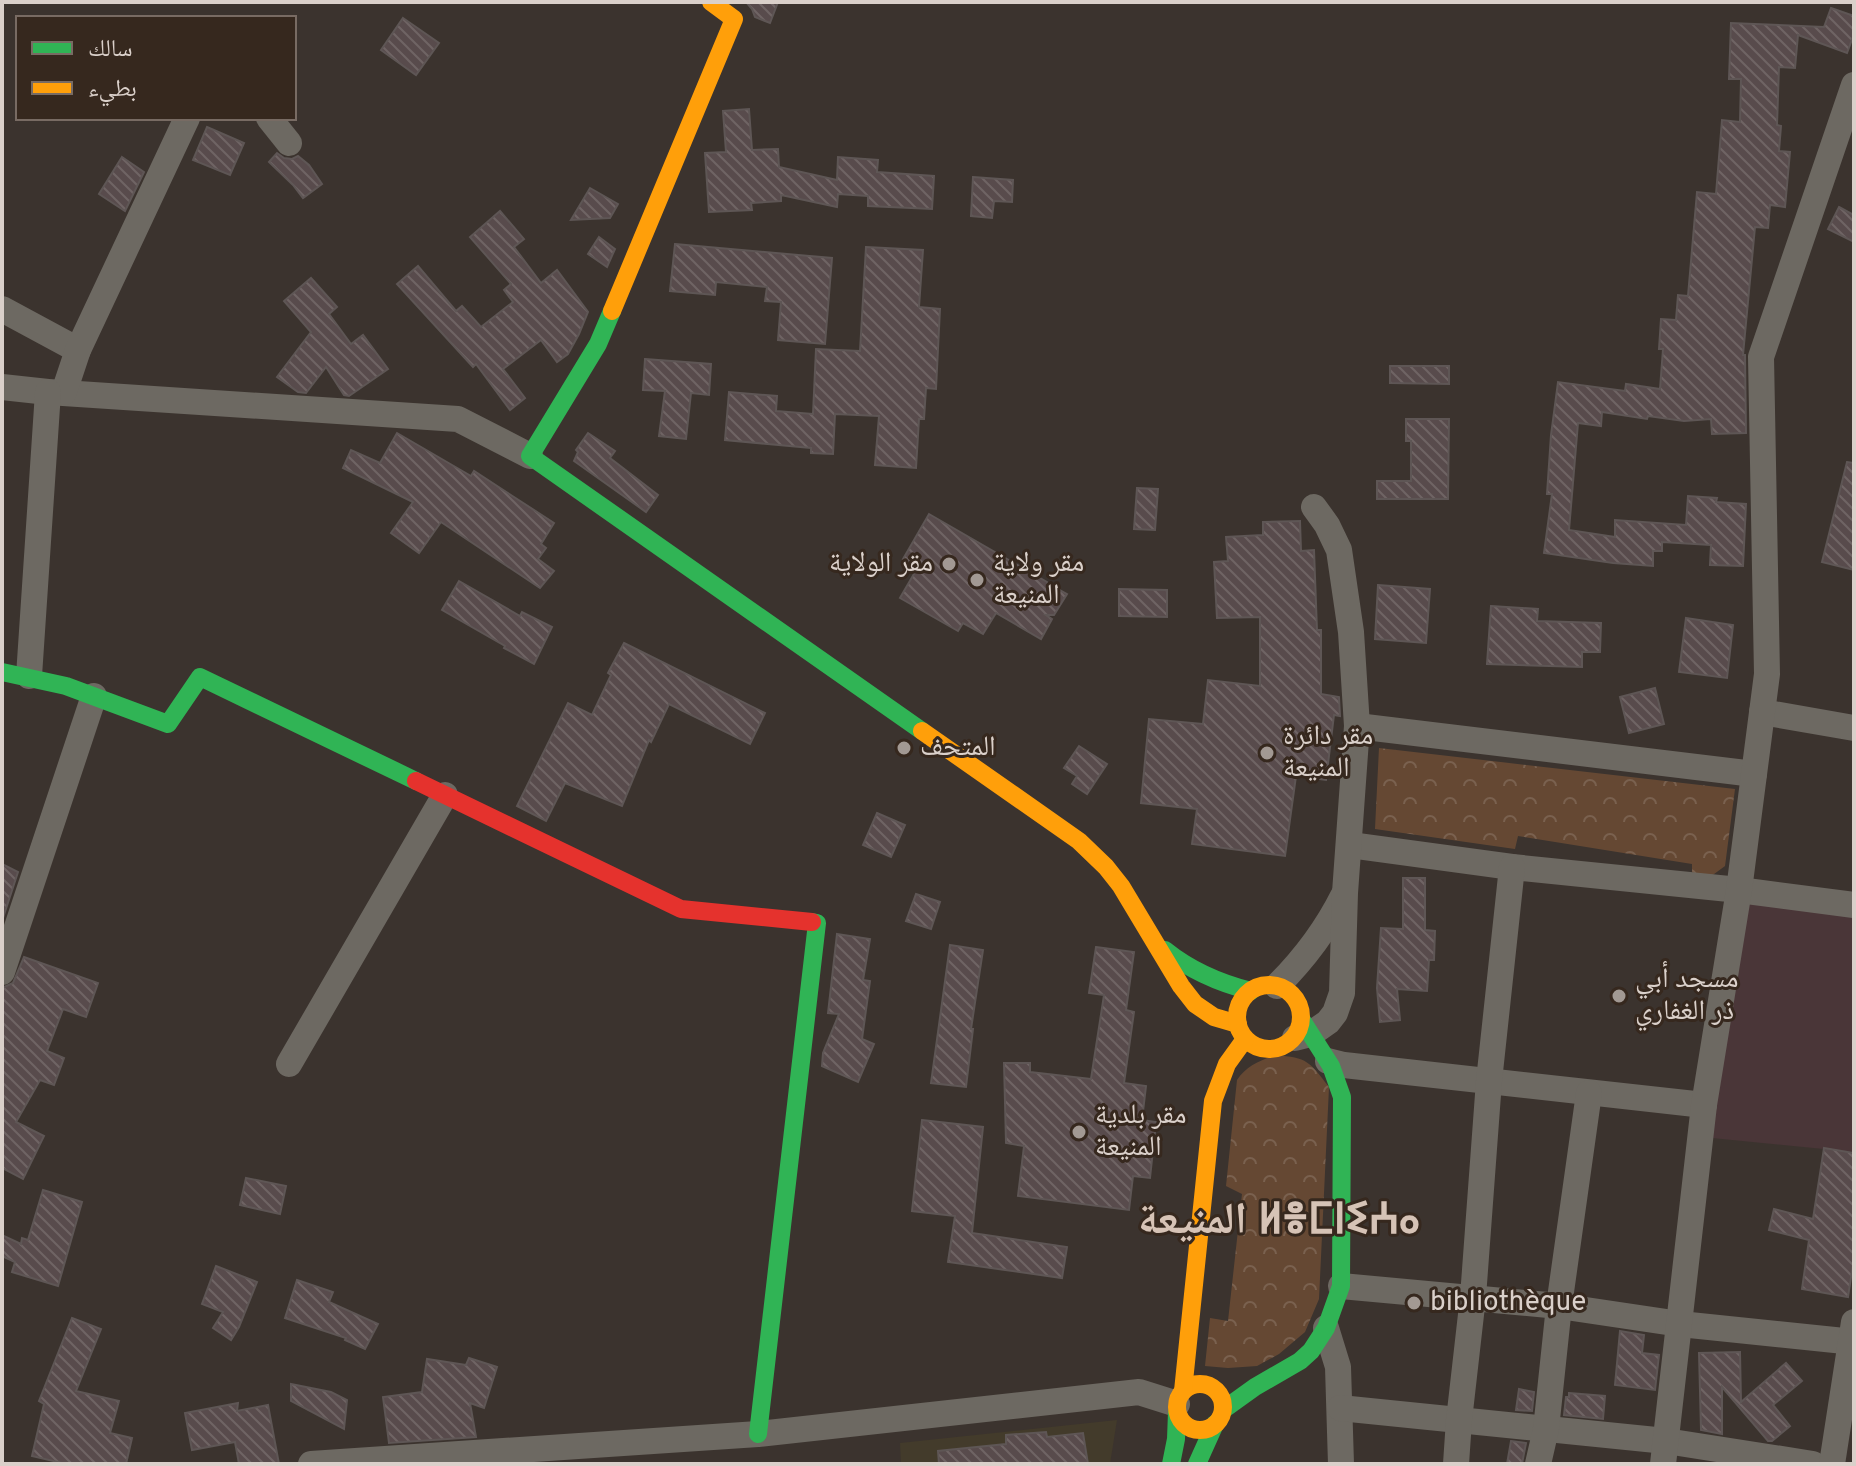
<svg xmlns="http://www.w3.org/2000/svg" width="1856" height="1466" viewBox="0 0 1856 1466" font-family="Overpass,'Noto Naskh Arabic','Noto Sans Tifinagh',sans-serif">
  <defs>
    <pattern id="forest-crowns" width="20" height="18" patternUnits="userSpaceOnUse" patternTransform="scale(2)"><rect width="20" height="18" fill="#654833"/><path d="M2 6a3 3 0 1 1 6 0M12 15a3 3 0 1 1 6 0" fill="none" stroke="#7a614f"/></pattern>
    <pattern id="building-back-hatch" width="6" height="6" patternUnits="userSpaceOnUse" patternTransform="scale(2)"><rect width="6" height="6" fill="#584b4c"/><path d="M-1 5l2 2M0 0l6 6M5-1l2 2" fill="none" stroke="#6f6464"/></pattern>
  </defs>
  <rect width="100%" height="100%" fill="#3b332e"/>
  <path fill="#4a3638" d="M1739,890L1854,917V1152L1702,1137Z"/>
  <path fill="#433b2b" d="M1117,1420L1110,1464H901L900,1443Z"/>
  <g fill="url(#forest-crowns)">
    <path d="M1379,748L1735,789L1725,866L1710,877L1692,879V864L1518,836L1515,849L1375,829Z"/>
    <path d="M1275,1055C1308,1058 1309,1061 1329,1087L1319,1299L1305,1332L1279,1354L1257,1366L1228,1368L1205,1366L1210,1318L1228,1321L1242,1194L1226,1186L1237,1080C1246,1066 1259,1061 1275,1055Z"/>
  </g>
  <g fill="url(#building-back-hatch)" stroke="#5e5655" stroke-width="2">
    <path d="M746,2H778L770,23L755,17L752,9Z"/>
    <path d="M1831,8L1854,16V34L1847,53L1798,35L1795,68L1779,67L1777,125L1781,126L1779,151L1790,152L1785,207L1770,205L1768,228L1755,227L1743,355H1745L1746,433L1712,434L1711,419L1684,421L1648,416L1647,419L1602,412L1601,426L1578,423L1569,530L1615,537V520L1686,525L1688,496L1717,498L1716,502L1746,504L1743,566L1710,565L1711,545L1662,542V551H1653V566L1613,563L1544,553L1552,494H1547L1551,435L1558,382L1625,391L1626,384L1660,389L1663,349H1659L1661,319L1676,320L1678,295L1688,296L1697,192L1716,194L1722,120L1740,122L1741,79H1729L1731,23L1824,27Z"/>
    <path d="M403,18L439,43L416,75L381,50Z"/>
    <path d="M749,109L752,150L778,149L779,167L837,180L838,157L878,160L877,172L934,176L932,209L868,206V196L838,194L837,207L781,195V201L751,203L752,210L709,212L705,153L726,152L723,111Z"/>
    <path d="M207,127L244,143L230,175L193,160Z"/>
    <path d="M277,153L284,158L292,159L298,156L309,165L322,184L303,198L293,185L269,162Z"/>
    <path d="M122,157L144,172L125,211L99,194Z"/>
    <path d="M973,177L1013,180L1012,202L994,201L992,218L971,216Z"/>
    <path d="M590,188L618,204L610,218L571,220Z"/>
    <path d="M1839,207L1854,215V242L1828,229Z"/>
    <path d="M500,211L524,239L514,247L541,283L557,270L588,312L579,334L568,354L557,362L541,340L503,369L525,398L510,410L476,364L473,367L397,284L418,266L456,311L462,306L481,327L513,302L504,290L511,284L470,237Z"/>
    <path d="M599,237L615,249L607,267L588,254Z"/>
    <path d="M675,244L832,258L825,344L778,340L781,302L765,301L767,287L716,282L715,295L670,291Z"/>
    <path d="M866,247L923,250L919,307L940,309L936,389L926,388L924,419H919L916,468L875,465L879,416L835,414L833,454L811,453V448L725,440L729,392L777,396L776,411L813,414L816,349L860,351Z"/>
    <path d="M311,278L337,307L329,314L351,344L363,335L388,369L349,396L344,395L326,367L306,393L298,392L277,377L311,332L284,301Z"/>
    <path d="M645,359L711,364L709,395L691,393L686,439L659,436L665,391L643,390Z"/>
    <path d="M1390,366H1449V384L1390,383Z"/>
    <path d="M1406,419H1449L1448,499H1377V481H1411V441H1406Z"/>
    <path d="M397,433L471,476L474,471L554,523L541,544L546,548L538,559L554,571L540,588L441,522L419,553L391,533L413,502L343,468L351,450L380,463Z"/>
    <path d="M588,433L615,451L610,458L658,495L646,512L574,461L578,452L576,450Z"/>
    <path d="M1847,462L1854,463V570L1822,562Z"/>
    <path d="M1137,488L1158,489L1155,530L1134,529Z"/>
    <path d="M929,514L1047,582V588H1056L1067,594L1054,615H1046L1052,619L1041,639L996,613L983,634L963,623L958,631L900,598L918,567L903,559Z"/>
    <path d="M1300,521L1301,551L1314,550L1317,630H1321V694L1339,697L1340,716L1334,715L1326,780L1296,776L1285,856L1192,844L1197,809L1141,803L1149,719L1203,724L1208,680L1260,686V617L1217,618L1214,562L1228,561L1226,537L1263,535V522Z"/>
    <path d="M459,581L520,616L522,612L552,627L534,664L504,648L505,646L442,610Z"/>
    <path d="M1378,585L1430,589L1426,643L1375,639Z"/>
    <path d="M1119,589L1167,590V617L1119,616Z"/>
    <path d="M1491,606L1538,609L1537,621L1601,623L1600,652H1582V667L1487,664Z"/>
    <path d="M1686,618L1733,625L1727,678L1679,672Z"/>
    <path d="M624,643L765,713L750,744L669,704L651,742L649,740L622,806L565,783L546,821L517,806L568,703L592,715L611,675L608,673Z"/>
    <path d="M1655,688L1664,724L1629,733L1620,697Z"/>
    <path d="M1079,746L1107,764L1087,794L1072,784L1077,776L1064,768Z"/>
    <path d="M877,813L905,825L891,857L863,845Z"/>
    <path d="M2,864L18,872L2,921Z"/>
    <path d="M1403,878H1425V930L1435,931L1434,960H1429L1427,991L1397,989L1400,1020L1380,1022L1377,988L1381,928L1403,929Z"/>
    <path d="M916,894L940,902L931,929L906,921Z"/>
    <path d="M837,934L870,939L863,980L870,981L862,1039L874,1044L858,1082L822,1066L823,1053L839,1014L828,1013Z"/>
    <path d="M950,945L983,950L971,1029H973L966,1087L931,1083Z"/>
    <path d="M1096,947L1134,952L1126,1010L1134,1012L1124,1083L1146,1086L1142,1120L1156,1122L1150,1178L1133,1176L1129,1210L1018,1196L1024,1146L1006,1143L1004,1063H1030V1072L1091,1079L1104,995L1089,993Z"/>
    <path d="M24,957L98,983L86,1017L63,1009L47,1051L64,1058L54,1085L40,1080L16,1122L44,1136L23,1179L2,1168V988L13,983Z"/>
    <path d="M922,1120L983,1127L972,1233L1067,1247L1062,1278L948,1262L955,1216L912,1211Z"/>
    <path d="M1824,1148L1854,1153V1258L1848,1297L1802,1289L1809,1240L1769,1230L1774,1209L1813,1219Z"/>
    <path d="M246,1178L286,1186L280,1214L240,1205Z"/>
    <path d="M43,1190L82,1202L58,1286L12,1272L15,1262L2,1256V1235L21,1244L22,1238L28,1240Z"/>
    <path d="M216,1266L257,1282L239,1327L231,1340L213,1328L223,1312L202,1304Z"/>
    <path d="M297,1280L333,1292L329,1302L378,1324L365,1349L345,1340L346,1338L285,1318Z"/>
    <path d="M72,1318L101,1329L76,1391L119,1401L110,1433L132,1438L126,1464H66L32,1456L44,1404L39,1401Z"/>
    <path d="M1620,1331L1644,1335L1642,1353L1659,1355L1655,1390L1615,1385Z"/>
    <path d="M1740,1352L1741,1402L1786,1363L1802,1381L1773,1405L1790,1426L1772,1441H1768L1722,1387V1434L1701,1430L1699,1353Z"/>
    <path d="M469,1358L497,1367L484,1408L470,1403L476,1437L389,1443L383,1397L422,1392L427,1359L466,1365Z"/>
    <path d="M291,1384L331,1392L347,1400L344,1429L291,1401Z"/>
    <path d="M1519,1389L1534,1392L1532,1411L1516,1410Z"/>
    <path d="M1569,1393L1605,1396L1603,1419L1564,1415L1566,1397H1569Z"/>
    <path d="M238,1403L237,1411L268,1405L279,1464H239L235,1442L192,1450L185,1413Z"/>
    <path d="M1046,1432L1047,1437L1083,1433L1088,1464H939L938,1451L1006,1444V1435Z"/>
    <path d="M1511,1441L1526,1443L1522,1464H1507Z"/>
  </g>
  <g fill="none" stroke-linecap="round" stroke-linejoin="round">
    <g stroke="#6d6962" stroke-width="26">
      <path d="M269,118L289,143"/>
      <path d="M2,309L78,350"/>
      <path d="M2,387L48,392L458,419L530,456"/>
      <path d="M64,392L78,350L187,118"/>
      <path d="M29,676L48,392"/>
      <path d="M1762,712L1854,728"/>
      <path d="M1357,726L1754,774"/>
      <path d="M1350,845L1512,867L1739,890L1854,905"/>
      <path d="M2,972L94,696"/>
      <path d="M1277,986C1304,959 1326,930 1343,896"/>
      <path d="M1295,1038L1311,1034L1328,1022L1335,1013L1342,993L1345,893L1357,726L1351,632L1339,550L1327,525L1314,507"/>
      <path d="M1328,1061L1344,1065L1704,1105"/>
      <path d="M289,1064L445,795"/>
      <path d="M1341,1286L1559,1306L1680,1324L1854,1342"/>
      <path d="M1326,1328L1338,1367L1341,1464"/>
      <path d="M1340,1408L1666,1441L1813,1464"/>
      <path d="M311,1464L758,1434L1139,1392L1177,1404"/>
      <path d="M1456,1464L1459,1420L1473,1297L1489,1081L1512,867"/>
      <path d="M1538,1464L1546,1429L1559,1306L1589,1093"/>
      <path d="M1663,1464L1704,1105L1739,890L1767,674L1761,357L1854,85"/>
      <path d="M1832,1464L1854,1322"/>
    </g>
    <g stroke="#30b455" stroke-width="18">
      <path d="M612,311L598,344L530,456L922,731"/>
      <path d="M2,672L66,686L168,724L200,677L416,781"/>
      <path d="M1165,950C1191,971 1219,983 1251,991"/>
      <path d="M1223,1410L1255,1387L1300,1361L1311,1351L1326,1328L1341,1286L1342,1097L1331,1066L1301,1019"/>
      <path d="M758,1434L817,923L812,922"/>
      <path d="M1171,1464L1176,1439L1177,1412"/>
      <path d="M1197,1464L1215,1424"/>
    </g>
    <g stroke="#ff9f0a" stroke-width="18">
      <path d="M612,311L734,19L711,2"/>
      <path d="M922,731L1079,841L1106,867L1121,886L1181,986L1195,1004L1214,1017L1238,1024"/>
      <circle cx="1269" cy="1017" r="32"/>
      <circle cx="1200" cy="1407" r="23"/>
      <path d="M1183,1391L1213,1101L1227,1064L1245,1039"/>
    </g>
    <path stroke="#e5322d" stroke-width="18" d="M416,781L681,909L812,922"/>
  </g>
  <g fill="#a29993" stroke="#36281e" stroke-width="3">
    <circle cx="949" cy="564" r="8"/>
    <circle cx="977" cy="580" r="8"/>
    <circle cx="904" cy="748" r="8"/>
    <circle cx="1267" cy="753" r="8"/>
    <circle cx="1619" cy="996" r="8"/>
    <circle cx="1079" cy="1132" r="8"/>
    <circle cx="1414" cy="1303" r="8"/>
  </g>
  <g text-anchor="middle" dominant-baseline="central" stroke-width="6" stroke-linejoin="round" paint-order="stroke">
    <g font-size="28" fill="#dad0ca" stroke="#36281e" text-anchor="start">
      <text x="933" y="564" text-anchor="end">مقر الولاية</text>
      <text x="993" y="564">مقر ولاية<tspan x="993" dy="32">المنيعة</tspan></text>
      <text x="1283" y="737">مقر دائرة<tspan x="1283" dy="32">المنيعة</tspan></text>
      <text x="920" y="748">المتحف</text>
      <text x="1635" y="980">مسجد أبي<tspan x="1635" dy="32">ذر الغفاري</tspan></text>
      <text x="1095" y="1116">مقر بلدية<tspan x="1095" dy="32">المنيعة</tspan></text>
      <text x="1430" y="1303">bibliothèque</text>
    </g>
    <g font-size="44" font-weight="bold" fill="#d6c3b6" stroke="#36281e">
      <text x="1279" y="1222">المنيعة ⵍⴻⵎⵏⵉⵄⴰ</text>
    </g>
  </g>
  <rect width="1856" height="1466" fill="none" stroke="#dad0ca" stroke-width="8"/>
  <rect x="16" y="16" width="280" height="104" fill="#36281e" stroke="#786b63" stroke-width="2"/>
  <rect x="32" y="42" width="40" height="12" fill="#30b455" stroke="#786b63" stroke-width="2"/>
  <text x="88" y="56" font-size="24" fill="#dad0ca">سالك</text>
  <rect x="32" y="82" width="40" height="12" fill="#ff9f0a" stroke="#786b63" stroke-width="2"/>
  <text x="88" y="96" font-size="24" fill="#dad0ca">بطيء</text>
</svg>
